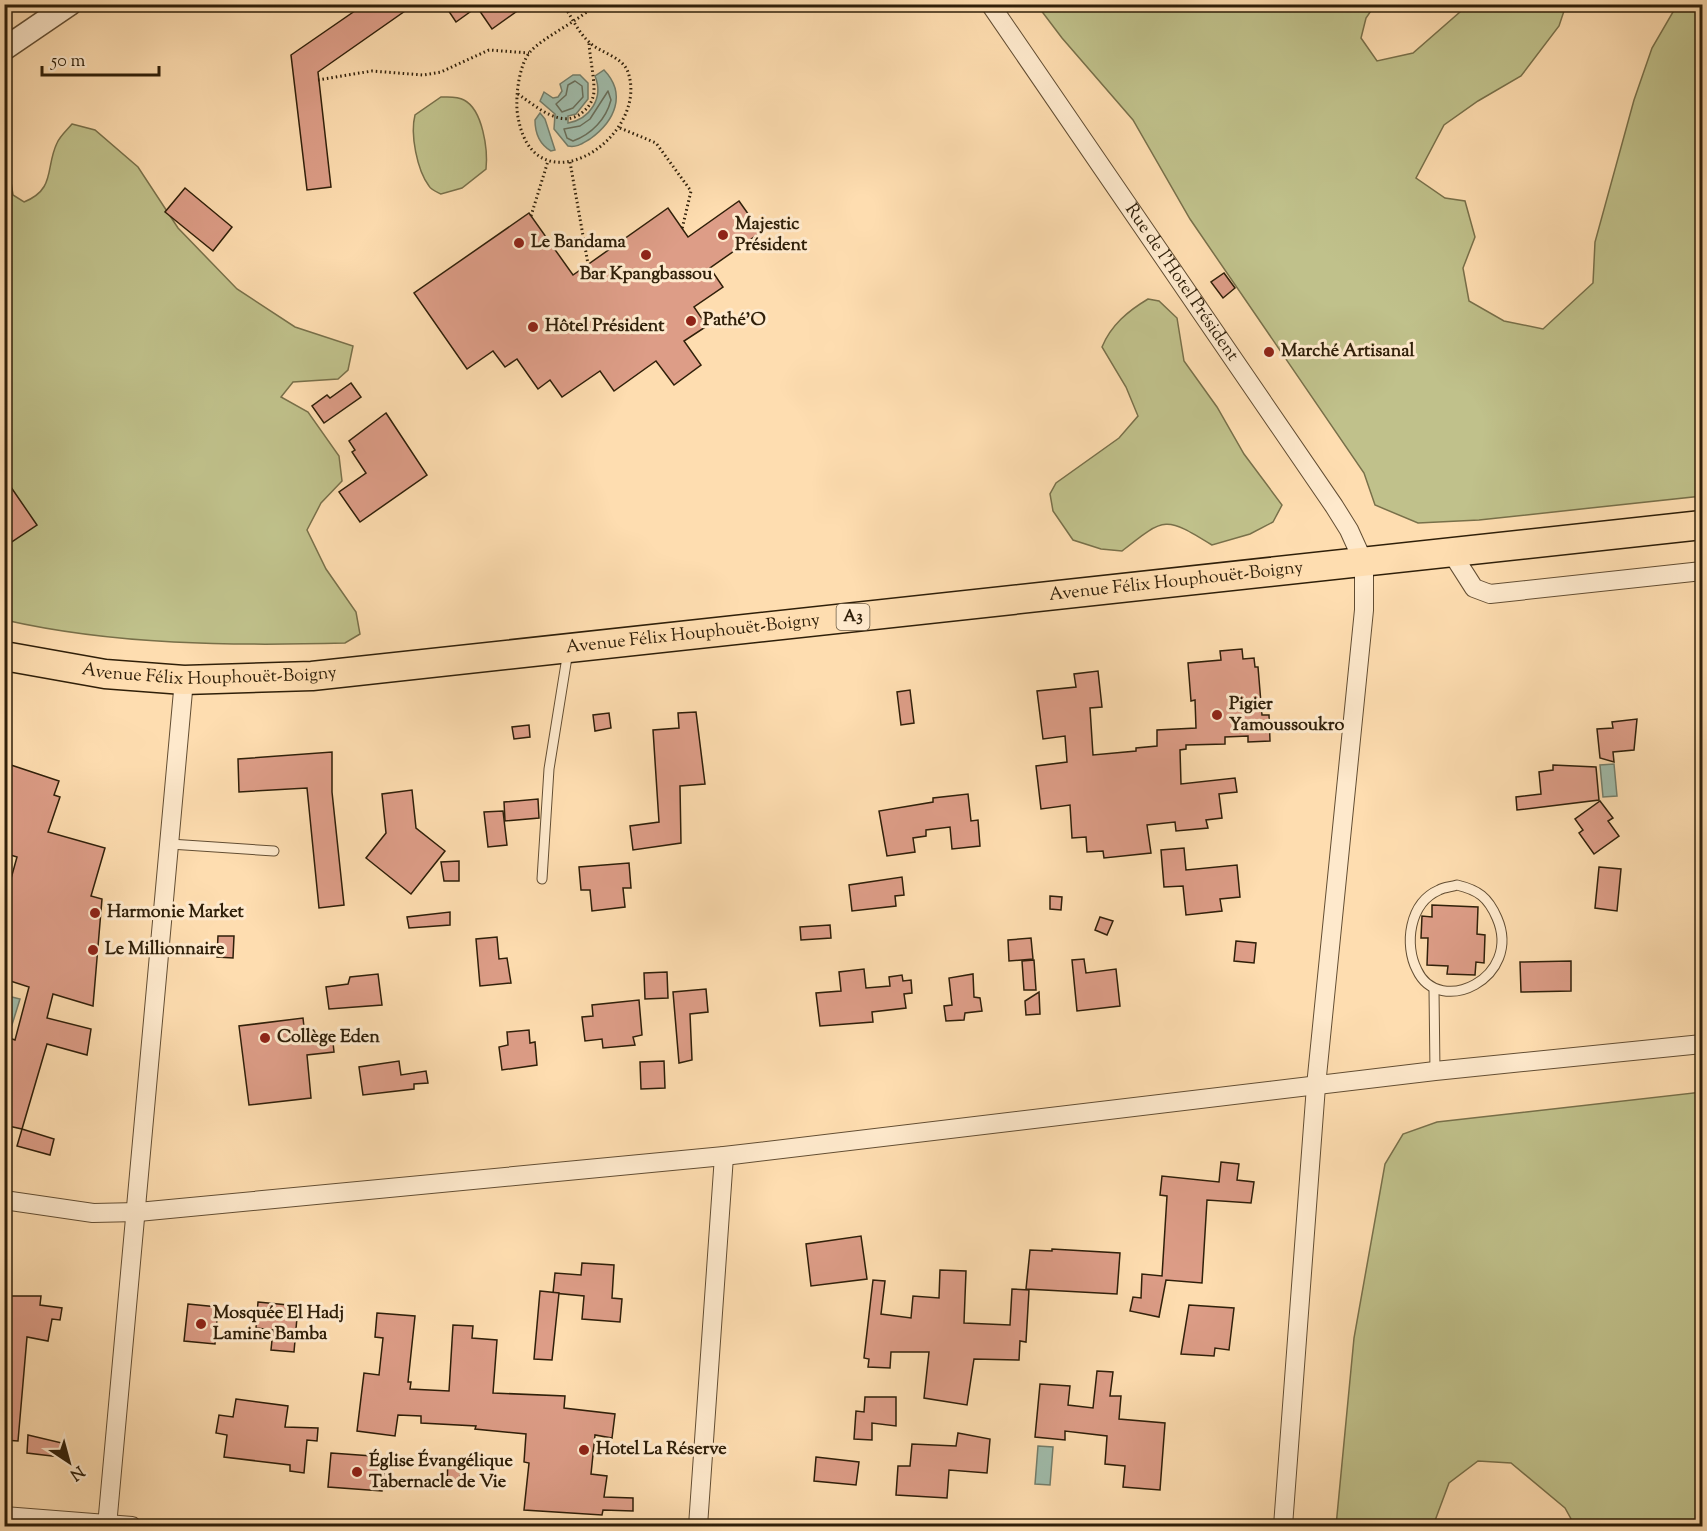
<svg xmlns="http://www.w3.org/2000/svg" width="1707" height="1531" viewBox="0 0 1707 1531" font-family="'Sorts Mill Goudy',serif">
  <rect width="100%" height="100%" fill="#feddb0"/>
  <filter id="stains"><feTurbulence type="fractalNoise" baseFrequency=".00333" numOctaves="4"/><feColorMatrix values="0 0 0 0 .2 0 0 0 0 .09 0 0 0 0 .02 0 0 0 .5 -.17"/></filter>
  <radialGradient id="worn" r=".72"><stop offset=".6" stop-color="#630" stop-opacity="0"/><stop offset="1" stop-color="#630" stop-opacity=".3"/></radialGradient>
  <g fill="#c0c18b" stroke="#78704a" stroke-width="1.5">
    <path d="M1037,5H1375L1366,18L1361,38L1377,61L1413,53L1468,5H1566L1559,26L1521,76L1478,101L1444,125L1416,178L1445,198L1465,201L1475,237L1463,268L1469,301L1504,321L1543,329L1593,283L1595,242L1634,100L1652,48L1677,5H1702V496L1479,520L1418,523L1375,505L1364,473L1190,219L1133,120L1062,38Z"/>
    <path d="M441,97C450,97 457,96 464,100C483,110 488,150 486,169L462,188L441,194C437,192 431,190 429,186C417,170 410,134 415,115Z"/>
    <path d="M72,124L95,130L138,167L178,228L237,289L295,327L353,346L348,370L338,379L293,382L281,397L308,412L339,456L342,481L321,503L307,530L326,569L356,612L360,634L345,643C232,646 114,645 5,620L4,169L10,175L13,195L24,202C56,189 45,168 57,143C60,136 67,130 72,124Z"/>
    <path d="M1148,299L1159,301L1177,318L1184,361L1217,407L1244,454L1282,505L1273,522L1250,534L1212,545C1165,516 1165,517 1122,551L1101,549L1073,540L1053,511L1050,494L1056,483L1119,438L1138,416L1126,387L1102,347C1111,325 1128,311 1148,299Z"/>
    <path d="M1702,1092V1526H1575L1565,1508L1511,1463L1478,1461L1449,1483L1433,1526H1336L1354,1338L1385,1164L1403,1134L1437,1122Z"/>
  </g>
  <g fill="#a0bcab" stroke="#737d6a" stroke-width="1.5">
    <path d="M604,70C627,94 615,121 590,139C583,143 577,148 568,146L554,129L555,114L540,101L544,92L553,98L558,97L562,91L560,84L573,75H580L588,83V99L576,114L568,116V123C590,119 604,98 595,76Z"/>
    <path d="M540,113L545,119L555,150L551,151C539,144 535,133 535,120Z"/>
    <path d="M1614,764L1617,796L1603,797L1600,765Z"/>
    <path d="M8,996L20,999L11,1028L5,1026V1008Z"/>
    <path d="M1038,1446L1053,1447L1050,1485L1035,1484Z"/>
  </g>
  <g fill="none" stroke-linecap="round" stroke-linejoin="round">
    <g stroke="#686e5a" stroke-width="1.5">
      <path d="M575,81L582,86L583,97L573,108L562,112L556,104L566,95L568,85Z"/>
      <path d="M608,91L611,100C606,119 592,134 573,141L567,138L564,129L580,126L590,119Z"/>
    </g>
  </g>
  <g fill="#dd9d87" stroke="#2f1f09" stroke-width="1.5">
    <path d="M365,4H415L318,72L331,187L307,190L291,55Z"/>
    <path d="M444,4H527L492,29L477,7L456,22Z"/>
    <path d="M185,188L232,227L213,251L165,212Z"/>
    <path d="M739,201L761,232L710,268L723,287L694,307L707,326L684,341L701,365L674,385L656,361L614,391L600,371L562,397L550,380L538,389L517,359L505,367L493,351L467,369L414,293L529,213L573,275L668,208L688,237Z"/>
    <path d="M1224,273L1235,288L1223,298L1211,282Z"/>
    <path d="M351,383L361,397L324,423L312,406L327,395L330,398Z"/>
    <path d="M386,413L427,475L360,522L339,492L366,473L352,452L355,450L349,441Z"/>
    <path d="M4,477L37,525L4,547Z"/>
    <path d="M1242,649L1243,659L1254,658L1255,667H1258L1262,715H1269L1270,741L1248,742V736L1225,737V744L1186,745V749L1180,750L1181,784L1235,778L1237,792L1219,794L1222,818L1206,820L1208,828L1176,831L1175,822L1147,825L1151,853L1104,858L1103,851L1087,852L1086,837L1072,838L1070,805L1041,809L1036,766L1067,762L1065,736L1043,739L1037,691L1076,687L1074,674L1098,671L1102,707L1090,708L1093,755L1136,751V748L1157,746V730L1196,728L1195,700L1191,701L1188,663L1221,660L1220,651Z"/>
    <path d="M910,690L914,723L901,725L897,692Z"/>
    <path d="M696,712L705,784L680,786L681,843L633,850L630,826L659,822L653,730L679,728L678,713Z"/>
    <path d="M609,713L611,728L595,731L593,715Z"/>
    <path d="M1637,719L1634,750L1613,752L1614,762L1600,758L1597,729L1613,728L1612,722Z"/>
    <path d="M529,725L530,737L514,739L512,727Z"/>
    <path d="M332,752V792L344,905L319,908L307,788L239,792L238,759Z"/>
    <path d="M8,764L59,781L54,795L60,797L48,832L105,848L91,896L102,899L93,1006L53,994L47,1018L91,1029L87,1055L47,1044L22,1129L4,1125V1036L15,1040L29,987L4,979V904L17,857L4,853V774Z"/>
    <path d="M1553,765L1596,767L1599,800L1517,810L1516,797L1541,794L1539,772L1553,770Z"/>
    <path d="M412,790L416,828L445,851L411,894L366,858L386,833L382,794Z"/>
    <path d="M968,794L971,821L978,820L980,846L952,849L950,827L926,830V836L913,838L915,852L887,856L879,811L933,802V798Z"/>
    <path d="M538,799L539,818L505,821L504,802Z"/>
    <path d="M1600,801L1613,818L1608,821L1619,836L1594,854L1579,833L1583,830L1575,819Z"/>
    <path d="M503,811L507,845L488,847L484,812Z"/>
    <path d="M1184,848L1186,870L1237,865L1240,897L1220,899L1222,911L1186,915L1183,886L1164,887L1161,850Z"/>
    <path d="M459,861V881H444L441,862Z"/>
    <path d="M629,863L631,888H623L625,907L592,911L590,890H581L579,867Z"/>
    <path d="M1599,867L1621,869L1617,911L1595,908Z"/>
    <path d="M902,877L904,895L895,896L896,906L852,911L849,885Z"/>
    <path d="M1050,896L1062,897L1061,910L1050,909Z"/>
    <path d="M1432,905L1478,907L1477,934L1485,935L1484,963L1476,962L1475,975L1447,974L1448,966L1427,965L1428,938H1421L1422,916L1432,917Z"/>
    <path d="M450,912V925L409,928L407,917Z"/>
    <path d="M1100,917L1113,921L1107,935L1095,930Z"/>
    <path d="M830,925L831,938L801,940L800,927Z"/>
    <path d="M218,936H234L233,958L217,957Z"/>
    <path d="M497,937L499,959L507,958L511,983L480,986L476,939Z"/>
    <path d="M1031,938L1033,959L1009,961L1008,940Z"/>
    <path d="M1236,941L1256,943L1254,963L1234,961Z"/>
    <path d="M1084,959L1086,973L1116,969L1120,1006L1077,1011L1072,960Z"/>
    <path d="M1034,960L1036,990H1024L1022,961Z"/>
    <path d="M1571,961V991L1521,992L1520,962Z"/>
    <path d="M864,969L866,988L890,986L889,977L902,975L903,981L911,980L912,993L904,994L906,1008L872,1012L873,1022L820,1026L816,993L841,991L839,972Z"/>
    <path d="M667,972L668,998L645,999L644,973Z"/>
    <path d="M378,974L382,1005L329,1009L326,987L348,984L350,977Z"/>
    <path d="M973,974L974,997L980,998L982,1011L965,1013L964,1020L946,1021L944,1006L952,1005L949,978Z"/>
    <path d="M706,989L708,1012L690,1014L692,1060L679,1063L673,992Z"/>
    <path d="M1039,992L1040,1014L1026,1015L1025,1001Z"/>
    <path d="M639,1000L642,1035L633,1037L635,1045L603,1048L602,1039L585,1041L582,1017L593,1016L592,1005Z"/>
    <path d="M303,1018L305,1036L332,1033L334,1052L307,1055L311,1098L249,1105L239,1026Z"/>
    <path d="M529,1030L530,1043L535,1042L537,1065L502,1070L499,1047L508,1045L507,1032Z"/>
    <path d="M399,1061L401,1075L426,1071L428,1083L414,1084V1089L363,1095L359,1067Z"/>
    <path d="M664,1061L665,1088L641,1089L640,1062Z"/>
    <path d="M22,1129L54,1139L50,1155L17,1146Z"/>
    <path d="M1221,1162L1239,1164L1237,1180L1254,1182L1251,1203L1207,1200L1202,1283L1166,1280L1159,1317L1130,1311L1133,1297L1141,1298L1142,1274L1162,1276L1167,1196L1160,1195L1162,1176L1219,1182Z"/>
    <path d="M861,1236L867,1279L811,1286L806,1244Z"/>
    <path d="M1052,1249L1120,1253L1117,1294L1026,1289L1030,1250L1052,1251Z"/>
    <path d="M582,1263L614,1265L612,1298L622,1299L620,1322L582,1319L584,1296L553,1293L555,1273L581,1275Z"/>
    <path d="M940,1270L966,1271L964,1323L1010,1325L1012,1289L1029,1290L1026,1342L1020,1341L1019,1360L974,1359L967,1405L924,1398L929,1352H891L890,1368L868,1367L869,1359L864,1358L873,1280L885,1281L881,1314L911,1318L913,1296L939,1298Z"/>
    <path d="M540,1291L559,1293L552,1360L534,1359Z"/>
    <path d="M4,1296H41L40,1305L62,1308L60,1320L52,1319L48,1341L27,1337L18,1441L4,1440Z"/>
    <path d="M258,1302L298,1306L294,1352L271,1350L273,1330L256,1328Z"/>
    <path d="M188,1304L218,1307L215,1344L184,1341Z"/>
    <path d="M1189,1305L1234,1308L1229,1350L1215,1348L1214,1356L1181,1354Z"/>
    <path d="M377,1313L415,1316L408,1382H411L410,1389L449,1391L453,1325L473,1326L472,1338L497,1340L493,1393L565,1396L564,1408L615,1414L612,1438L595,1435L591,1474L607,1476L604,1497L633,1498V1511L603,1510L602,1515L524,1510L529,1463L524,1462L526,1434L475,1429L476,1426L421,1423V1416L398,1415L395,1436L357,1431L364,1373L379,1375L383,1338L375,1337Z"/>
    <path d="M1097,1371L1113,1372L1110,1396H1121L1119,1419L1165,1423L1160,1490L1123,1487L1125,1466L1105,1464L1107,1436L1065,1431V1440L1035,1437L1040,1384L1070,1386L1068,1405L1093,1408Z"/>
    <path d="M865,1397H896V1426L872,1423V1440L854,1439L856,1411L864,1412Z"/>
    <path d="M236,1399L288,1406L285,1427L318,1428L317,1441L307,1440L304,1473L290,1471V1465L224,1457L227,1435L216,1433L219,1415L233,1417Z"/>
    <path d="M958,1433L990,1439L987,1473L949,1470L947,1498L896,1495L898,1466H910L912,1444L956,1446Z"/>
    <path d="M28,1435L62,1443L60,1457L27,1453Z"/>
    <path d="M331,1453L386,1457L382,1491L328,1487Z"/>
    <path d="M816,1457L859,1462L856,1485L814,1481Z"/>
    <path d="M448,1460H461L460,1485L447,1484Z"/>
  </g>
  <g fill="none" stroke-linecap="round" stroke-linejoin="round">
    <g stroke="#634e33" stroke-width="11">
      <g id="service">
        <path d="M170,844L274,851"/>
        <path d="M542,879L549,769L568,651"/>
        <path d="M1457,885C1478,890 1488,897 1497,918C1523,978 1439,1018 1417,970C1404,945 1409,903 1439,890C1444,887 1451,887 1457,885Z"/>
        <path d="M1434,990L1435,1071"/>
      </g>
    </g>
    <g stroke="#634e33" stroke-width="20">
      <g id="minor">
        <path id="s1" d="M990,4L1334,506L1349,530L1364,563V610L1316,1086L1283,1526"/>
        <path d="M1451,552L1474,588L1490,594L1702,571"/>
        <path d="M4,1200L93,1213L138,1212L724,1156L1435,1071L1702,1044"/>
        <path d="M4,1516L132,1526"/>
        <path d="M107,1526L184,680"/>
        <path d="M698,1526L724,1156"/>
      </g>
    </g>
    <g stroke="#634e33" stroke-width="25">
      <path id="tertiary" d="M4,49L70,4"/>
    </g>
    <g stroke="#2f1f09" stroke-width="31">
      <g id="trunk">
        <path id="s2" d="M4,656L105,674L184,680L312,676L1702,525"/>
      </g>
    </g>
    <g stroke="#2f1f09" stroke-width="3" stroke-dasharray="1.5 3" stroke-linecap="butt">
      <path d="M563,4C571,16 578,32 589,42C600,53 622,56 628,72C651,139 529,216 517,110C516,94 519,65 530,52C543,37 579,21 596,4"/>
      <path d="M318,80L372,71L423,75L441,72L489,50L529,53"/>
      <path d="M518,94C537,107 563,131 584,111C590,106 594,98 594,90C594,75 590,59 589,43"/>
      <path d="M620,128L656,143L691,191L682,229"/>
      <path d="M570,162L588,264"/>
      <path d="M531,216L548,161"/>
    </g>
    <use href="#service" stroke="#fee9cc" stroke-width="9"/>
    <use href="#minor" stroke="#fee9cc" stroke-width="18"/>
    <use href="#tertiary" stroke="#fee9cc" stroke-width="22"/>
    <use href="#trunk" stroke="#feddb0" stroke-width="28"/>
  </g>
  <g fill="#8f2418" stroke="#fee9cc" stroke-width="2">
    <circle cx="723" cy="235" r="6"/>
    <circle cx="519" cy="243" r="6"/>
    <circle cx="646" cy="255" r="6"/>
    <circle cx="691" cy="321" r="6"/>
    <circle cx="533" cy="327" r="6"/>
    <circle cx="1269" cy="352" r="6"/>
    <circle cx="1217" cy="715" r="6"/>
    <circle cx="95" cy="913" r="6"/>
    <circle cx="93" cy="950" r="6"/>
    <circle cx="265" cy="1038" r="6"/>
    <circle cx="201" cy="1324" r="6"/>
    <circle cx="584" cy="1450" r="6"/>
    <circle cx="357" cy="1472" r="6"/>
  </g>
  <g text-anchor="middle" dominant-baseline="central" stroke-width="6" stroke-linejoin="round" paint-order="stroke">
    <rect fill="#fee9cc" stroke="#6d5c44" stroke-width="1.5" x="836.5" y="604" width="33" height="26" rx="4.5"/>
    <g font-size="16" font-weight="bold" fill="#2f1f09">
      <text x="853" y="617">A3</text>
    </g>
    <g font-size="18" font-weight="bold" fill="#2f1f09" stroke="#fee9cc" text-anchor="start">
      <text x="735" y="225">Majestic<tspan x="735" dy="21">Président</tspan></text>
      <text x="531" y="243">Le Bandama</text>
      <text x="646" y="275" text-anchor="middle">Bar Kpangbassou</text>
      <text x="703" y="321">Pathé'O</text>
      <text x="545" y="327">Hôtel Président</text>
      <text x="1281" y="352">Marché Artisanal</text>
      <text x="1229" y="705">Pigier<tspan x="1229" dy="21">Yamoussoukro</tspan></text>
      <text x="107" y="913">Harmonie Market</text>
      <text x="105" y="950">Le Millionnaire</text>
      <text x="277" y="1038">Collège Eden</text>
      <text x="213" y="1314">Mosquée El Hadj<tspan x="213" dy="21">Lamine Bamba</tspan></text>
      <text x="596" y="1450">Hotel La Réserve</text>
      <text x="369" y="1462">Église Évangélique<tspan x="369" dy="21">Tabernacle de Vie</tspan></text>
    </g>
    <g font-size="18" fill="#2f1f09" stroke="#fee9cc">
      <text stroke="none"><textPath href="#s1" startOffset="338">Rue de l'Hotel Président</textPath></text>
      <text stroke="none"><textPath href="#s2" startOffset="1179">Avenue Félix Houphouët-Boigny</textPath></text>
      <text stroke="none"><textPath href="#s2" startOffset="693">Avenue Félix Houphouët-Boigny</textPath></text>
      <text stroke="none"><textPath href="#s2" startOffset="207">Avenue Félix Houphouët-Boigny</textPath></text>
    </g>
  </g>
  <rect width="1707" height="1531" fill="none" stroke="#feddb0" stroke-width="24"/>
  <rect x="6" y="6" width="1695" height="1519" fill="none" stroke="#2f1f09" stroke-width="3"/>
  <rect x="12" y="12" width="1683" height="1507" fill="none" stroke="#2f1f09" stroke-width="1.5"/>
  <g transform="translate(69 1462) rotate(144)" stroke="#fee9cc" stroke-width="4.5" paint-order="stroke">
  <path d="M0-4.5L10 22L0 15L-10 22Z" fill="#2f1f09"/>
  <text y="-9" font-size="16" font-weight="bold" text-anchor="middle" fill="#2f1f09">N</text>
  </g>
  <path d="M42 66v9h117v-9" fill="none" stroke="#2f1f09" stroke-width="3"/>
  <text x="51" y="66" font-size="18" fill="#2f1f09" stroke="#fee9cc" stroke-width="4.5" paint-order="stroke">50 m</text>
  <rect width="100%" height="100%" filter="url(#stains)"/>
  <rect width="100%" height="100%" fill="url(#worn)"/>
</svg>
